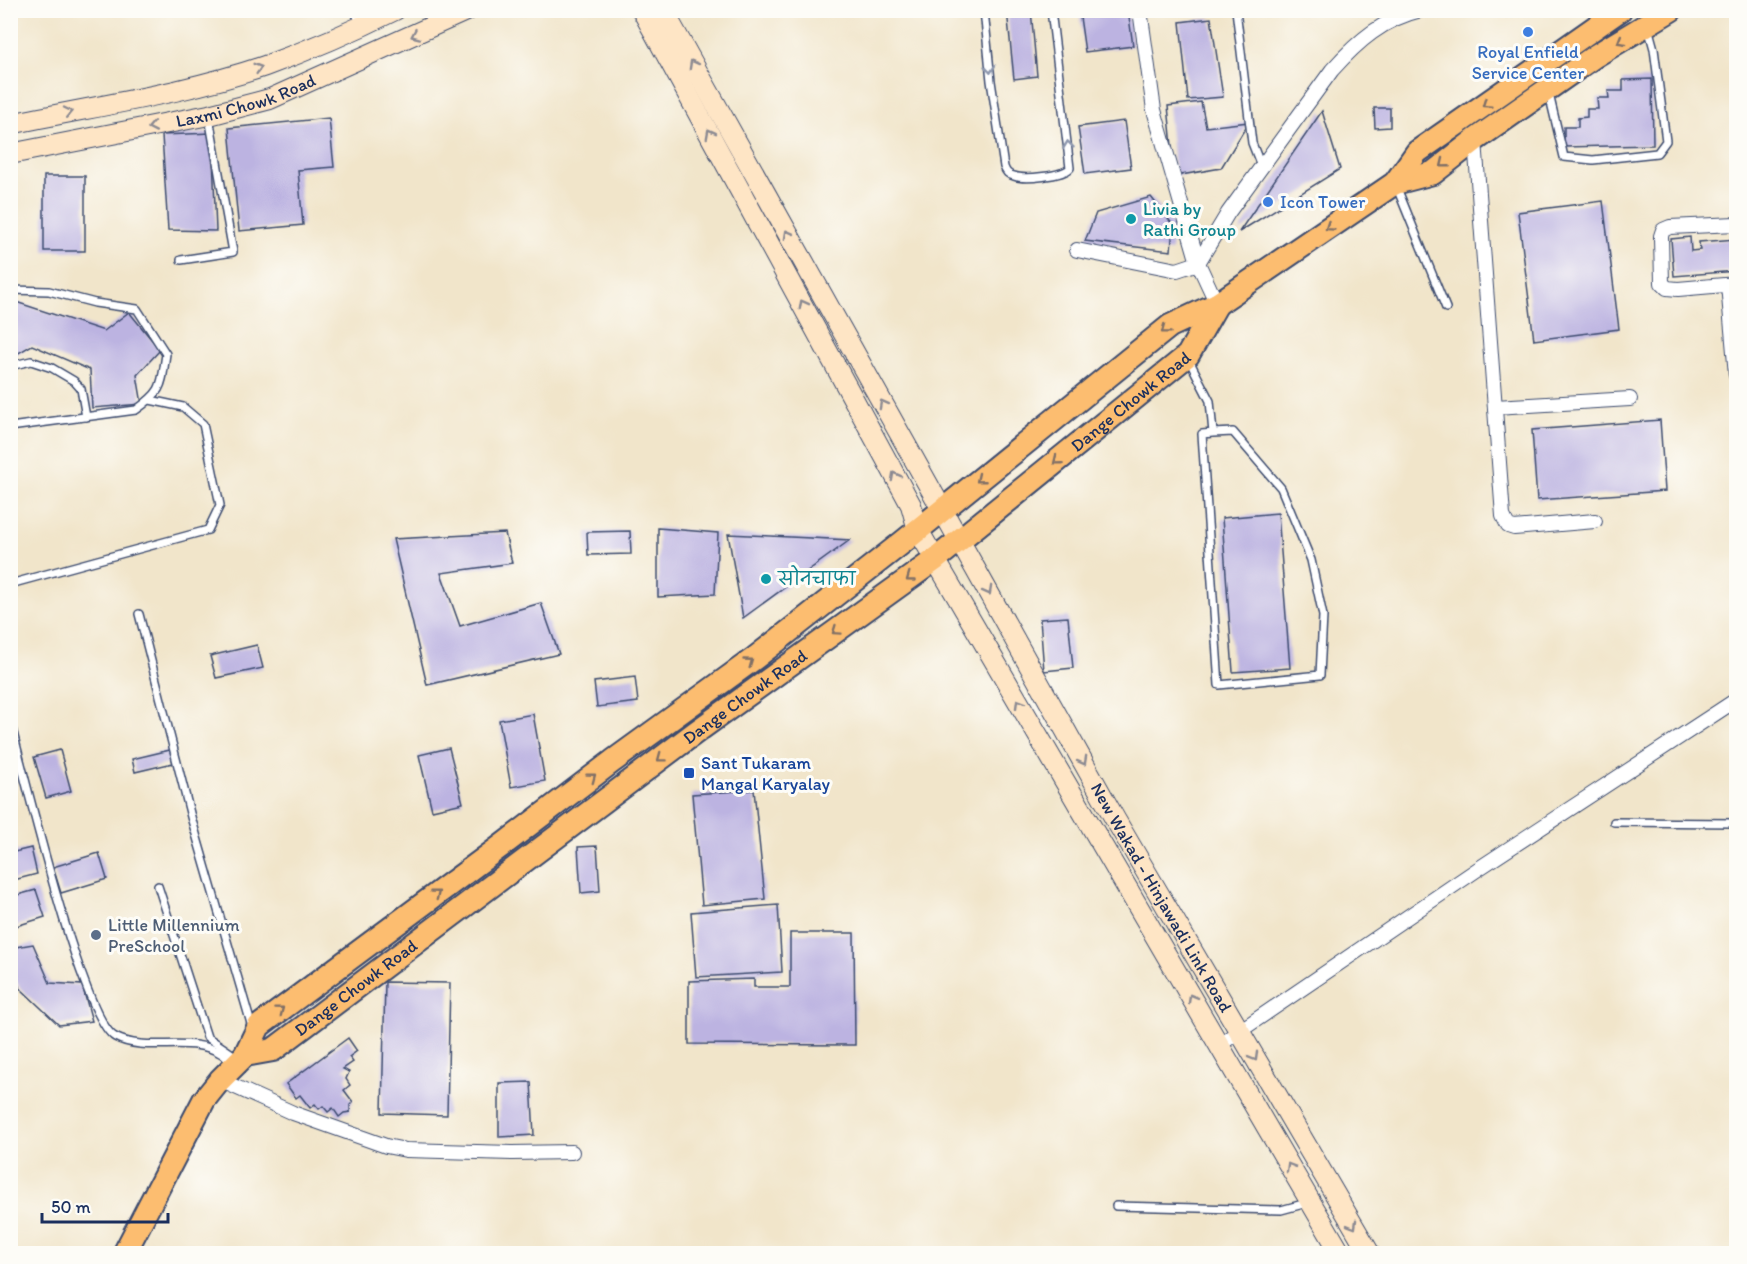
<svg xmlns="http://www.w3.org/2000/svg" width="1747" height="1264" viewBox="0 0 1747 1264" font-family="Itim,'Playpen Sans Deva',sans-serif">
  <rect width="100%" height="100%" fill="#fdfcf7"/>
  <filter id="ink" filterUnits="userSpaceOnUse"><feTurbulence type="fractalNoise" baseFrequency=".0167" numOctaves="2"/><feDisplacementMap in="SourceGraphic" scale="12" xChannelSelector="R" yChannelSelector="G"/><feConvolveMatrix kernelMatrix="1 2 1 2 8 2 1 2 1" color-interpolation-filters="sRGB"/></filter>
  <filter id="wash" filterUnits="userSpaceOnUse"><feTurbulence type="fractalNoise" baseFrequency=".008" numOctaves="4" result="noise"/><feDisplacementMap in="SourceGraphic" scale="24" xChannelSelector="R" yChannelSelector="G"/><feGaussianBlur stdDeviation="1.35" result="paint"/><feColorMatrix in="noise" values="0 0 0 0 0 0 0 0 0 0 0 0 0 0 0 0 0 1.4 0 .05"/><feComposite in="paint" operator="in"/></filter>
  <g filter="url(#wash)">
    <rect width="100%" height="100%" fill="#f1e5ca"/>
    <g id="blocks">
      <g fill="#bcb3e1">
        <path d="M1007,10H1031L1037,76L1014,79Z"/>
        <path d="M1079,10H1128L1133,46L1085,52Z"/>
        <path d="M1211,18L1223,97L1188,100L1180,22Z"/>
        <path d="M1652,79L1653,145L1564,147V127H1578V118L1587,117V109H1598L1597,98H1609L1608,91H1623V80Z"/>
        <path d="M1201,102L1206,127L1249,122L1221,168L1175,176L1168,106Z"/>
        <path d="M1374,108H1390V127L1375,128Z"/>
        <path d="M1322,111L1340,169L1239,232Z"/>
        <path d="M329,118L334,167L298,170L303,225L239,231L229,128Z"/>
        <path d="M1124,121L1131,168L1085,174L1078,127Z"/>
        <path d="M212,133L216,231L168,230L162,135Z"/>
        <rect x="44" y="176" width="41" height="75"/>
        <path d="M1151,197L1173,225L1171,251L1085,241L1096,213Z"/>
        <path d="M1603,201L1619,329L1534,340L1518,212Z"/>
        <path d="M1690,237L1691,251L1700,250L1699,242L1736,239V271L1674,276L1671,239Z"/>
        <path d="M10,302H16L104,331L129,312L160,350L137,375L142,404L92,408L90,370L32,345L10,358Z"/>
        <path d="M1660,420L1665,491L1537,500L1532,430Z"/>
        <path d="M1278,513L1290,668L1233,672L1222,518Z"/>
        <path d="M658,528L718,533L715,594L658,597Z"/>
        <path d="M630,531L631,554L588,555L587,532Z"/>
        <path d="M505,533L512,563L441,573L460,626L541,603L559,654L427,685L393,539Z"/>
        <path d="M728,534L850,540L743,618Z"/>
        <path d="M1068,617L1073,668L1044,671L1040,619Z"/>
        <path d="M257,645L263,668L216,678L210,656Z"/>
        <path d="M635,677L638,702L597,707L594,682Z"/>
        <path d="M533,714L545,781L511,787L499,720Z"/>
        <path d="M449,748L463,803L432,810L419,755Z"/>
        <path d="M60,750L71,791L46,798L34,757Z"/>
        <path d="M170,750L173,763L135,772L132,759Z"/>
        <path d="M754,790L765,899L702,905L692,794Z"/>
        <path d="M597,846L600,891L581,893L578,847Z"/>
        <path d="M31,848L37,874L10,881V853Z"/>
        <path d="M99,853L107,879L61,893L53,867Z"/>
        <path d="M36,890L45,917L13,927L10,917V897Z"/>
        <path d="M778,905L782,972L696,977L691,912Z"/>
        <path d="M790,933H854L855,1045L689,1044V981L754,979V987H790Z"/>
        <path d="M33,944L50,983L82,985L92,1021L59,1025L20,988L10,972V948Z"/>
        <path d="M385,982L450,983L447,1115L382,1113Z"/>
        <path d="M348,1038L357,1051L349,1057L353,1062L343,1069L349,1072L346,1079L350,1085L344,1090L353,1102L350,1105V1112L344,1113L339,1117L333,1108L328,1112L323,1106L319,1109L315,1104L310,1108L300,1095L296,1098L286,1084Z"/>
        <path d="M531,1082L534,1135L499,1137V1083Z"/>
      </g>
    </g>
  </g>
  <g filter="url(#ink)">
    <use href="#blocks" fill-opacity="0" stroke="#3b4a6e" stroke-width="1.5"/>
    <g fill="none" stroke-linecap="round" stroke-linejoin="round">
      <g stroke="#3b4a6e" stroke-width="10">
        <g id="service">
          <path d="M354,10L361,24"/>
          <path d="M984,10L991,81L1004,167C1006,172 1008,175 1014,176C1024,180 1063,176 1070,168L1051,10"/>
          <path d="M1236,10L1252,143L1261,166"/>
          <path d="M1549,94L1564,157L1593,160L1657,153L1666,141L1654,49L1648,27"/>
          <path d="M1397,188L1446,308"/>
          <path d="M181,260L233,252L209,117"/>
          <path d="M10,290L49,291L95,303L137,309L166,354C161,386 164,390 136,410L10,427"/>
          <path d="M1189,360L1210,401L1213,433L1233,432L1281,488L1311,560L1323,616L1320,675L1219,685L1202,434L1213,433"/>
          <path d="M10,366L31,361L52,368L74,381L81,389L86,417"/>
          <path d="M10,584L208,530L220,505L203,424L183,407L150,400"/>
          <path d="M139,614L191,817L252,1027"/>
          <path d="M10,721C23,769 82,1019 115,1037C147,1054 193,1034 222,1054C226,1056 229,1061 231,1064"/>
          <path d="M1614,822L1736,823"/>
          <path d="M158,886L207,1037L238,1058"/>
          <path d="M1116,1206L1281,1210L1307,1203"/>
        </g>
      </g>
      <g stroke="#3b4a6e" stroke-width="16">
        <g id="minor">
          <path d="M1140,10L1154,110L1198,263L1217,304"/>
          <path d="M1475,140L1503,516L1508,526L1514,528L1595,521"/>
          <path d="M1736,224L1670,227L1663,230L1661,236L1662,283L1667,288L1678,289L1736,284"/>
          <path d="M1077,250L1177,270L1198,263L1228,213L1332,70C1358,41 1383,19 1421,10"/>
          <path d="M1728,285L1736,375"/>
          <path d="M1495,407L1630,399"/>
          <path d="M1219,1045L1478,869L1736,700"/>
          <path d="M220,1080L293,1113L386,1146L406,1150L512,1153L572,1152"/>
        </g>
      </g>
      <g stroke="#3b4a6e" stroke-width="22">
        <g id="secondary">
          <path d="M642,10L911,505L918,530L1341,1254"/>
          <path id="s1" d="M663,10L1115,819L1370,1254"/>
          <path d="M10,124C95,106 183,94 265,66C309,50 353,31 395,10"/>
          <path id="s2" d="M10,154L209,115L270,99L468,10"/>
        </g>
      </g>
      <g stroke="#3b4a6e" stroke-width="26">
        <g id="primary">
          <path d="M1395,183L1433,173L1475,140L1595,56L1671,10"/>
          <path id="s3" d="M245,1055L273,1050L696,732L936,559L1188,355L1217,304"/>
          <path d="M124,1254L204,1100L220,1080L245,1055L259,1026L504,844L613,761L755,658L903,542L1170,326L1217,304L1395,183L1417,152L1620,10"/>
        </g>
      </g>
      <use href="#service" stroke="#fff" stroke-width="7"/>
      <use href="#minor" stroke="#fff" stroke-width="14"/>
      <use href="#secondary" stroke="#fee5c5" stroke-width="20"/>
      <use href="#primary" stroke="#fcbd6f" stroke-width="22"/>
    </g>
    <defs><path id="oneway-chevron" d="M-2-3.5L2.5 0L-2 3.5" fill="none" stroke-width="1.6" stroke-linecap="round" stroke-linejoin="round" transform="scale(1.5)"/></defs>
    <g stroke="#8c8a92">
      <use href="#oneway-chevron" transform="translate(415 35) rotate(156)"/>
      <use href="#oneway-chevron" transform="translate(693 64) rotate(-119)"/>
      <use href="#oneway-chevron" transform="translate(258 68) rotate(-17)"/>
      <use href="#oneway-chevron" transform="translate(68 112) rotate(-12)"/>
      <use href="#oneway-chevron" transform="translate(152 127) rotate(169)"/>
      <use href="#oneway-chevron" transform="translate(710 133) rotate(-118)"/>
      <use href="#oneway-chevron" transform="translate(788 234) rotate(-119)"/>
      <use href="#oneway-chevron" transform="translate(803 304) rotate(-118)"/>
      <use href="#oneway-chevron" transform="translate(883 404) rotate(-119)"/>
      <use href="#oneway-chevron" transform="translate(895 476) rotate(-118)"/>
      <use href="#oneway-chevron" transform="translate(988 591) rotate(61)"/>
      <use href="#oneway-chevron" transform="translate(1019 703) rotate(-120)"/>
      <use href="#oneway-chevron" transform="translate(1083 761) rotate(61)"/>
      <use href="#oneway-chevron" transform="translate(1192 998) rotate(-120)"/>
      <use href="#oneway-chevron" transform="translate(1254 1057) rotate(60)"/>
      <use href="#oneway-chevron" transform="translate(1290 1167) rotate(-120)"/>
      <use href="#oneway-chevron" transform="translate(1353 1225) rotate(60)"/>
    </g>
    <g stroke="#806f66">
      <use href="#oneway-chevron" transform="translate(1621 41) rotate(149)"/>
      <use href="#oneway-chevron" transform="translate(1486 104) rotate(145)"/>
      <use href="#oneway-chevron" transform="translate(1444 164) rotate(141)"/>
      <use href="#oneway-chevron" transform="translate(1329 227) rotate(146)"/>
      <use href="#oneway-chevron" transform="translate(1165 330) rotate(143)"/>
      <use href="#oneway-chevron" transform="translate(1057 461) rotate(141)"/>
      <use href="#oneway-chevron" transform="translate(980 479) rotate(141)"/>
      <use href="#oneway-chevron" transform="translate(910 578) rotate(144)"/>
      <use href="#oneway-chevron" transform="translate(836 631) rotate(145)"/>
      <use href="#oneway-chevron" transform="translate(749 662) rotate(-36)"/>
      <use href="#oneway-chevron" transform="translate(661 758) rotate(143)"/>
      <use href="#oneway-chevron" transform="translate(592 777) rotate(-37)"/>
      <use href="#oneway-chevron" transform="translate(436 894) rotate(-37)"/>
      <use href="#oneway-chevron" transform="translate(280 1010) rotate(-37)"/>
    </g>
    <g stroke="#8d97ae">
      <use href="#oneway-chevron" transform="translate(990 69) rotate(85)"/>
      <use href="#oneway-chevron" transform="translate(1068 145) rotate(-97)"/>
    </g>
  </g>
  <g fill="#3f7fe0" stroke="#fdfcf7" stroke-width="2">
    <circle cx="1528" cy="32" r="6"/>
    <circle cx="1268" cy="202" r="6"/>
  </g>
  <g fill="#0f9aa8" stroke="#fdfcf7" stroke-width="2">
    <circle cx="1131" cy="219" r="6"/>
    <circle cx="766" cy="579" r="6"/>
  </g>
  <rect fill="#1a4fb4" stroke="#fdfcf7" stroke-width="2" x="683" y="767" width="12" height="12" rx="3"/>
  <circle fill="#5c6f8a" stroke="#fdfcf7" stroke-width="2" cx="96" cy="935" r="6"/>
  <g text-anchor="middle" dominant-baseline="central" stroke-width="6" stroke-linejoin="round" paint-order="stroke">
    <g font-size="18" fill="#366cbe" stroke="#fdfcf7">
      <text x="1528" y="52">Royal Enfield<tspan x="1528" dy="21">Service Center</tspan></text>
      <text x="1280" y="202" text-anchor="start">Icon Tower</text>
    </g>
    <g font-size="18" fill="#1b2f5e" stroke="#fdfcf7">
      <text stroke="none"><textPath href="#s2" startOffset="242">Laxmi Chowk Road</textPath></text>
      <text stroke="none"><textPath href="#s3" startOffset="1104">Dange Chowk Road</textPath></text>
      <text stroke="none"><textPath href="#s3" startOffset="618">Dange Chowk Road</textPath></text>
      <text stroke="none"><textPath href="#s1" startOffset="1018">New Wakad - Hinjawadi Link Road</textPath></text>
      <text stroke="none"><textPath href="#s3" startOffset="132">Dange Chowk Road</textPath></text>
    </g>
    <g font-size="18" fill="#0d838f" stroke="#fdfcf7" text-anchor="start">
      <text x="1143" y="209">Livia by<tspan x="1143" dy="21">Rathi Group</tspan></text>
      <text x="778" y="579">सोनचाफा</text>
    </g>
    <g font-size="18" fill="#164399" stroke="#fdfcf7" text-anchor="start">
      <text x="701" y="763">Sant Tukaram<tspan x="701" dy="21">Mangal Karyalay</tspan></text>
    </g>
    <g font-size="18" fill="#4e5e75" stroke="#fdfcf7" text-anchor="start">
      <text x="108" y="925">Little Millennium<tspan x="108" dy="21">PreSchool</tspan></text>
    </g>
  </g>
  <rect width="1747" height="1264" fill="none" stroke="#fdfcf7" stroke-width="36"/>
  <path d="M42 1213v9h126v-9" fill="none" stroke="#1b2f5e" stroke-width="3"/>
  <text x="51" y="1213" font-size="18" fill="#1b2f5e" stroke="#fdfcf7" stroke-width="4.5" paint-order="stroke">50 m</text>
</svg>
